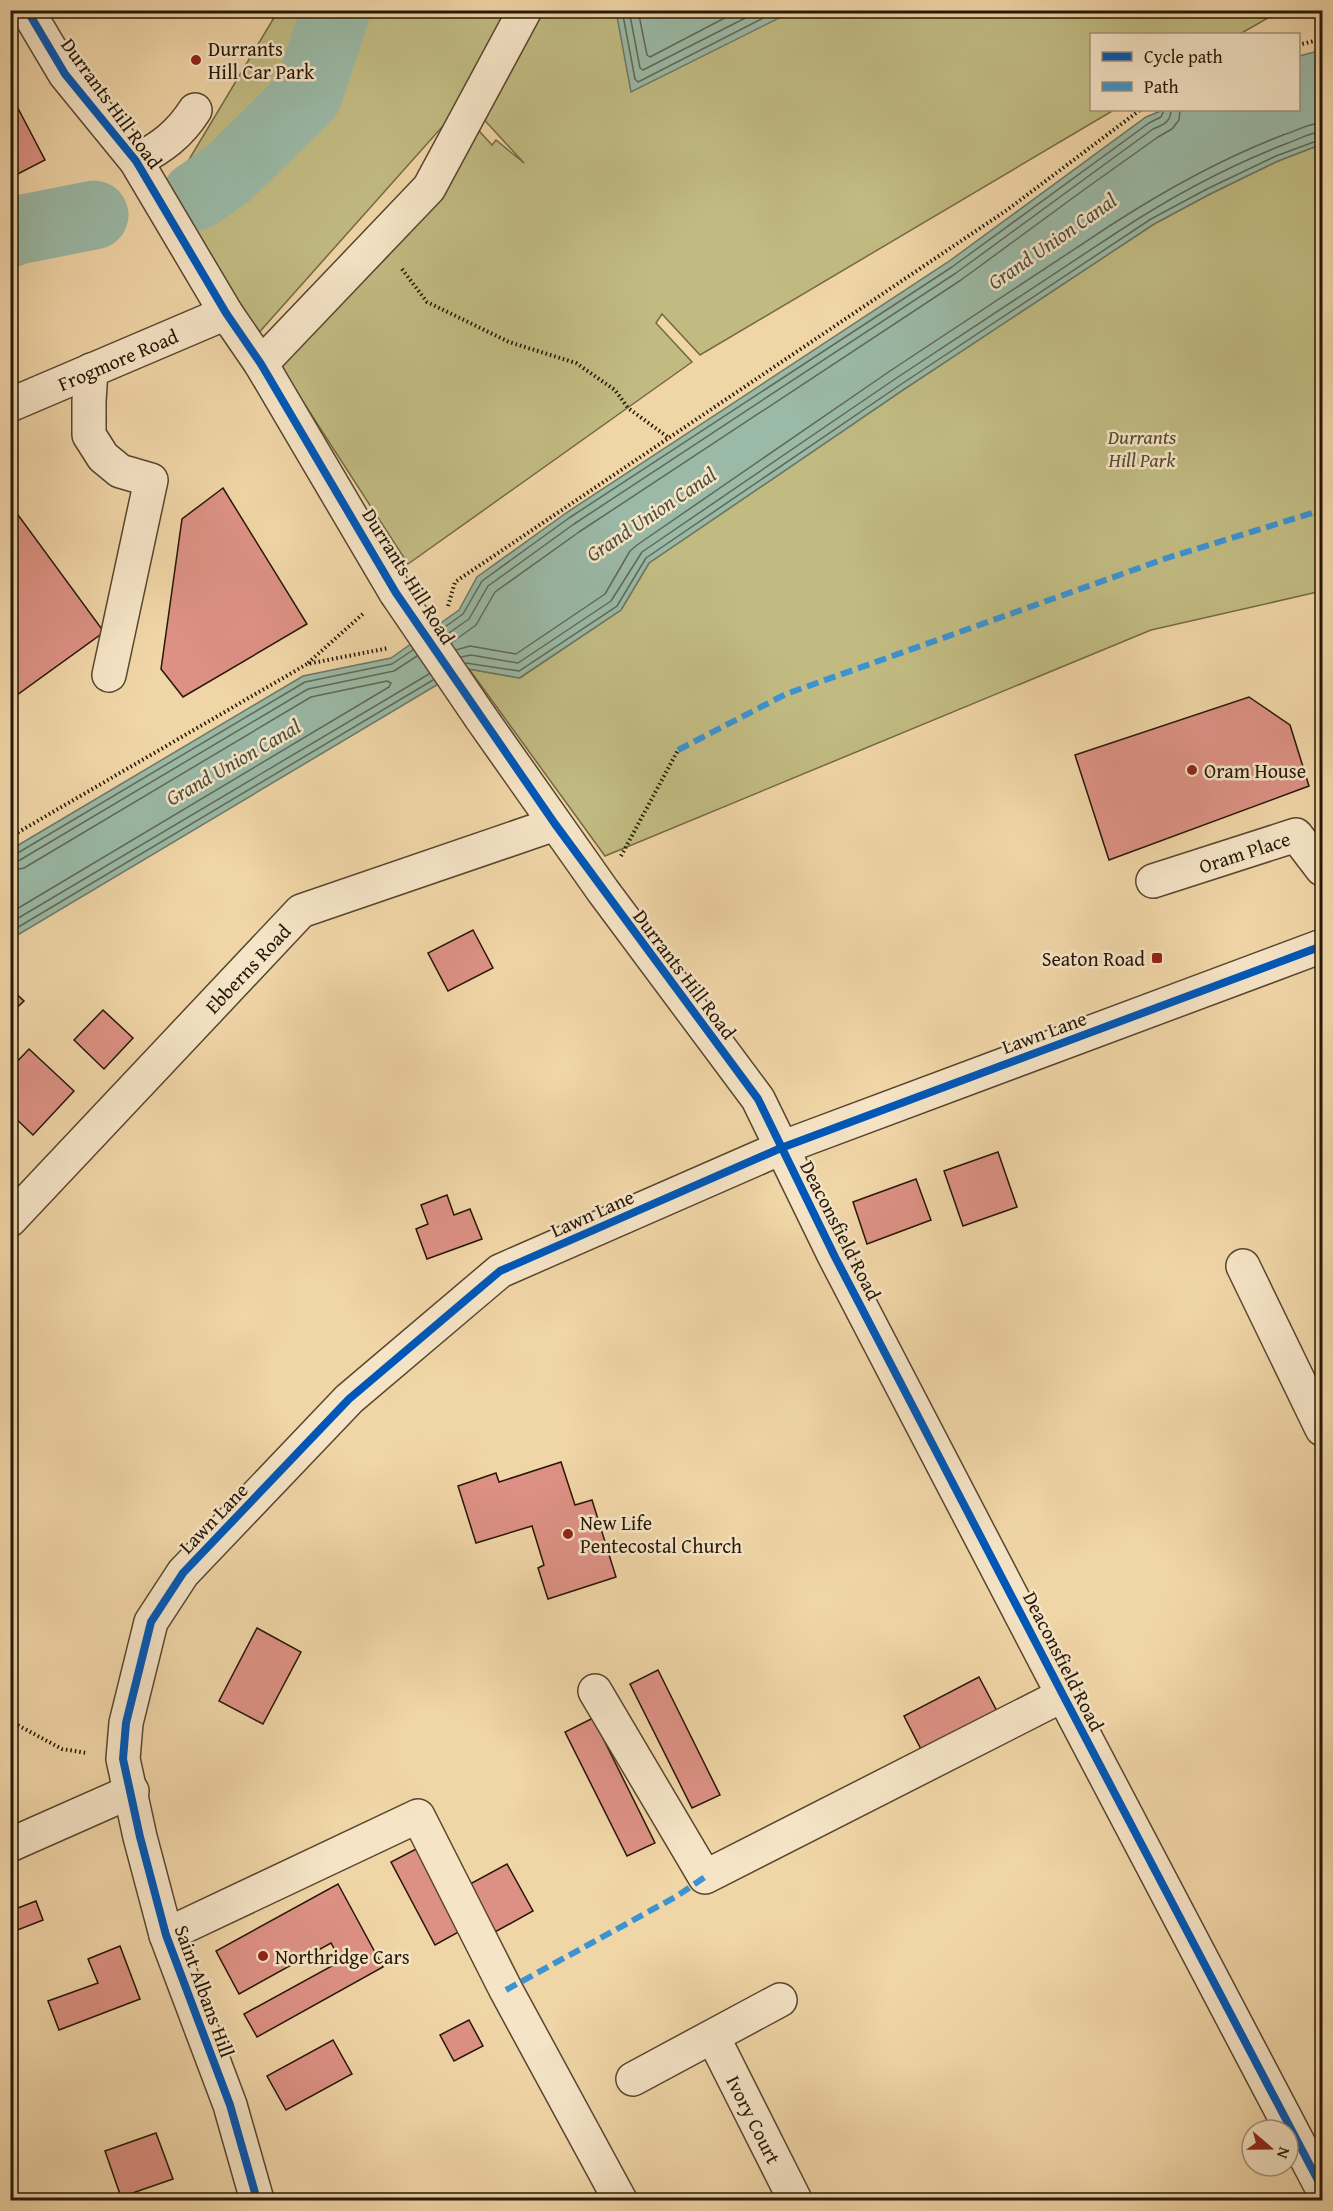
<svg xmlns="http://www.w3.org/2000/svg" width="1333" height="2211" viewBox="0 0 1333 2211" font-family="'Gentium Book Plus',serif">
  <rect width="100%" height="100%" fill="#f0d5a7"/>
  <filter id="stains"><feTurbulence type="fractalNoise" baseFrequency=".00333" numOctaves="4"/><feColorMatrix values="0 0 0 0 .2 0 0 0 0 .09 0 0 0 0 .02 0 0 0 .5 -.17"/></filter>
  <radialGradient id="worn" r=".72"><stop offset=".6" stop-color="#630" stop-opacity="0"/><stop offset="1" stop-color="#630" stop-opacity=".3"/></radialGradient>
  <g fill="#c1bb82" stroke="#746944" stroke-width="1.5">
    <path d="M278,11H1280L1240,34H1092V110H1114L700,355L662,314L656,323L692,362L408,564L278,363L387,257L437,195L472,123L492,145L496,140L524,163L466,100L255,337L163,203Z"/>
    <path d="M1322,144V591L1151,630L605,856L469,669L520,678L621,610L649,563L903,390L1154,224L1210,194L1278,161Z"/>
  </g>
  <g fill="#9ab9a6" stroke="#6c7866" stroke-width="1.5">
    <path d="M616,11V10L793,11L631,92Z"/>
    <path d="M1322,50V144L1278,161L1210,194L1154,224L903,390L649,563L621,610L519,678L469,669L440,683L11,939L10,850L303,676L391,658L459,610L477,577L566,513L948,262L1146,117L1163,110H1298L1299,56Z"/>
  </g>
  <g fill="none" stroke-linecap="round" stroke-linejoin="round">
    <g stroke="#606856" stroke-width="1.5">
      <path d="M622,10L635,79L638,82L779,10"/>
      <path d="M629,10L640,68L643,70L761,10"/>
      <path d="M638,10L647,55L650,57L740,10"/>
      <path d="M442,629L463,614L482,581L569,518L952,267L1149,123L1161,117L1164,110"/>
      <path d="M446,635L469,619L488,586L574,524L956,273L1153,129C1163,125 1171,122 1171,110"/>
      <path d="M451,643L476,625L495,592L579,532L961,280L1085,189L1158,137L1172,129L1179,120L1180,110"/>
      <path d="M456,650L470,646L516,654L605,594L630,551L637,545L890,371L1111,225C1165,190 1223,158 1283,135C1296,131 1309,123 1322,123"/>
      <path d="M461,657L471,655L518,663L611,601L642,552L895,379L1116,233C1169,198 1228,166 1288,143C1299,139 1311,132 1322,132"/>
      <path d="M466,663L519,671L617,606L646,558L900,385L1151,219L1207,189L1276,156L1322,139"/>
      <path d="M10,855L16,854L305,682L392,664L413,650"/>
      <path d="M10,862L20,860L308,689L394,671L417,656"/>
      <path d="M10,871L24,868L311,697L387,681L391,683L389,687L10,913"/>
      <path d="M10,923L429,674"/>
      <path d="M10,932L433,680"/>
    </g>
    <g stroke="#9ab9a6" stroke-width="69">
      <path d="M196,196L228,174L308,95L336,10"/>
      <path d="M10,233L18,230L94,215"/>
    </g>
  </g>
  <g fill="#dd9184" stroke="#261706" stroke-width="1.5">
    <path d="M10,93L45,160L10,178Z"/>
    <path d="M223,488L307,624L183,697L161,669L182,519Z"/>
    <path d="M10,504L104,632L10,700Z"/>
    <path d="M1249,697L1290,725L1309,786L1109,860L1075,755Z"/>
    <path d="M473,930L493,968L448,991L428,953Z"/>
    <path d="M10,988L24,1001L10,1014Z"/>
    <path d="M103,1010L133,1038L104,1069L74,1040Z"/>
    <path d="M29,1049L74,1091L33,1135L10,1113V1069Z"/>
    <path d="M998,1152L1017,1207L963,1226L944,1171Z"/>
    <path d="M916,1179L931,1220L867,1244L853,1202Z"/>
    <path d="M447,1195L454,1215L470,1209L482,1239L427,1259L416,1229L428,1224L421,1205Z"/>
    <path d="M561,1462L575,1505L592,1500L616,1577L548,1599L538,1568L544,1565L532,1526L476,1543L458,1486L496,1473L499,1482Z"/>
    <path d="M257,1628L301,1652L263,1724L219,1701Z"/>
    <path d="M658,1670L720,1795L692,1808L630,1684Z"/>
    <path d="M979,1677L999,1715L923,1753L904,1716Z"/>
    <path d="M593,1718L655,1843L627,1856L565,1732Z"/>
    <path d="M420,1847L464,1929L435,1945L391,1862Z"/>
    <path d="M507,1864L533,1911L495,1932L470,1884Z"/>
    <path d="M338,1884L383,1967L257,2037L244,2014L341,1961L331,1943L239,1994L216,1951Z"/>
    <path d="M36,1901L43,1920L10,1933V1911Z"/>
    <path d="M120,1946L140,1999L59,2030L48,2001L98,1983L88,1959Z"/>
    <path d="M469,2020L483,2046L454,2061L440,2035Z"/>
    <path d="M333,2040L352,2074L286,2110L267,2076Z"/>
    <path d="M156,2133L173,2179L121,2197L105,2151Z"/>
  </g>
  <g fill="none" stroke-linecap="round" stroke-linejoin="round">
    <g stroke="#58462e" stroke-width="36">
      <g id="minor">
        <path d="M27,10L65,74L136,161L226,313L261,364L396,593"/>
        <path d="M136,161C162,147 179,135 195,110"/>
        <path d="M261,364L429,188L525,10"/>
        <path d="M91,370L89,401V435L103,457L120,471L151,480L109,675"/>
        <path id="s1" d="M10,405L226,313"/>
        <path d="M481,718L603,891L758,1099L835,1257L1063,1695L1322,2188"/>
        <path id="s2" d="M1153,881L1296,835L1322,869"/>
        <path id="s3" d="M10,1220L301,911L555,824"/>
        <path d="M1243,1266L1322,1429"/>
        <path d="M595,1691L705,1877L1063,1695"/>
        <path d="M10,1845L132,1791"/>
        <path d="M166,1935L418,1816L506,1990L620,2200"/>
        <path id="s4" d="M713,2037L795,2200"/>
        <path d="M633,2079L780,2000"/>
        <path d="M257,2200L230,2105L166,1935L140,1837L123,1759L126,1723L151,1622L183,1573L349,1399L500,1271L781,1148L1322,946"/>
      </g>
    </g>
    <g stroke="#261706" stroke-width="4" stroke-dasharray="1.5 3" stroke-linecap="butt">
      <path d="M1298,45L1322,39"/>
      <path d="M402,269L427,302L509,342L576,363L615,390L628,408L669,438"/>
      <path d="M448,606L455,582L1007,210L1140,110"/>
      <path d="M308,663L365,612"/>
      <path d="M10,837L307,664L389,648"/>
      <path d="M621,856L678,750"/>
      <path d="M10,1721L62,1749L87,1753"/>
    </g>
    <use href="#minor" stroke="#f5e4c6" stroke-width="33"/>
    <g stroke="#58462e" stroke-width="36" stroke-linecap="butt">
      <path id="minor-bridge" d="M396,593L481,718"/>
    </g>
    <use href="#minor-bridge" stroke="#f5e4c6" stroke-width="33"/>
    <g stroke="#3b93d1" stroke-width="6" stroke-dasharray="12 6" stroke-linecap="butt">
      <path d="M678,750L786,694L1167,558L1322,510"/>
      <path d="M506,1990L677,1896L705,1877"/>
    </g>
    <g stroke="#f5e4c6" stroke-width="11">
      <g id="cycleway">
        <path d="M27,10L65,74L136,161L226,313L261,364L396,593L555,824L758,1099L835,1257L1063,1695L1322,2188"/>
        <path d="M257,2200L230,2105L166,1935L140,1837L123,1759L126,1723L151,1622L183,1573L349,1399L500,1271L781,1148L1322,946"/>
      </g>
    </g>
    <use href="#cycleway" stroke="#0057b8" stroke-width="8"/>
  </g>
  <g fill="#8f2418" stroke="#f5e4c6" stroke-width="2">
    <circle cx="196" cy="60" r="6"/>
    <circle cx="1192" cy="770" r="6"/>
    <rect x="1151" y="952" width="12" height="12" rx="3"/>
    <circle cx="568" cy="1534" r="6"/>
    <circle cx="263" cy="1956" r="6"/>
  </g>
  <g text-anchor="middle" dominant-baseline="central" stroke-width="5" stroke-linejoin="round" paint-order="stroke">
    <g font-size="20" fill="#261706" stroke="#f5e4c6" text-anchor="start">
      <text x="208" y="48">Durrants<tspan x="208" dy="23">Hill Car Park</tspan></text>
      <text x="1204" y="770">Oram House</text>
      <text x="1145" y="958" text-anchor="end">Seaton Road</text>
      <text x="580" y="1522">New Life<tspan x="580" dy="23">Pentecostal Church</tspan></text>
      <text x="275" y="1956">Northridge Cars</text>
    </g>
    <g font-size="20" fill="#261706" stroke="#f5e4c6">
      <text transform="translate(112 103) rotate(54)">Durrants Hill Road</text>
      <text stroke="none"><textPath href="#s1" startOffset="117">Frogmore Road</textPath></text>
      <text transform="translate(409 576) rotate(58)">Durrants Hill Road</text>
      <text stroke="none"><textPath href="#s2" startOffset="96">Oram Place</textPath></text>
      <text stroke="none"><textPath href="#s3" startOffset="346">Ebberns Road</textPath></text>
      <text transform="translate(685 974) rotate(53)">Durrants Hill Road</text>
      <text transform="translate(1044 1032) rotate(-20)">Lawn Lane</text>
      <text transform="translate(592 1213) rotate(-24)">Lawn Lane</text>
      <text transform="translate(841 1230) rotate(63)">Deaconsfield Road</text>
      <text transform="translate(213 1518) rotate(-46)">Lawn Lane</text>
      <text transform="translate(1064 1661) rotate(63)">Deaconsfield Road</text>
      <text transform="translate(205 1991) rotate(70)">Saint Albans Hill</text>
      <text stroke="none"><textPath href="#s4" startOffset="92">Ivory Court</textPath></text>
    </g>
    <g font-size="20" font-style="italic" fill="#54482b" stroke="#f5e4c6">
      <text x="1142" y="436">Durrants<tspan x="1142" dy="23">Hill Park</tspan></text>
    </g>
    <g font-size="21" font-style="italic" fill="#4f503e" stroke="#f5e4c6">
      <text transform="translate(1052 241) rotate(-35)">Grand Union Canal</text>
      <text transform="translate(651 514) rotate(-34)">Grand Union Canal</text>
      <text transform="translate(233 762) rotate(-30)">Grand Union Canal</text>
    </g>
  </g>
  <rect width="1333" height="2211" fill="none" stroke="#f0d5a7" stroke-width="36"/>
  <rect x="12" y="12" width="1309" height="2187" fill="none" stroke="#261706" stroke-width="3"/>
  <rect x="18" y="18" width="1297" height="2175" fill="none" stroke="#261706" stroke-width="1.5"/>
  <rect x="1090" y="33" width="210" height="78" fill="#f5e4c6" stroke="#a29279" stroke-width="1.5"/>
  <rect x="1102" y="52" width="30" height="9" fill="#0057b8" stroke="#a29279" stroke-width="1.5"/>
  <text x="1144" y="63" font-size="18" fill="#261706">Cycle path</text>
  <rect x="1102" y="82" width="30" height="9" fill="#3b93d1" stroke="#a29279" stroke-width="1.5"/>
  <text x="1144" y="93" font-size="18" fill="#261706">Path</text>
  <g transform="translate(1270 2148) rotate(110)"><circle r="28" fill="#f5e4c6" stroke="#a29279" stroke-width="1.5"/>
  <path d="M0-4.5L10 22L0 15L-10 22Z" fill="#8f2418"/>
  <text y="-9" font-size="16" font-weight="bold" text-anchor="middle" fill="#261706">N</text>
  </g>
  <rect width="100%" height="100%" filter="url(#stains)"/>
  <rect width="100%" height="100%" fill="url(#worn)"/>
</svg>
